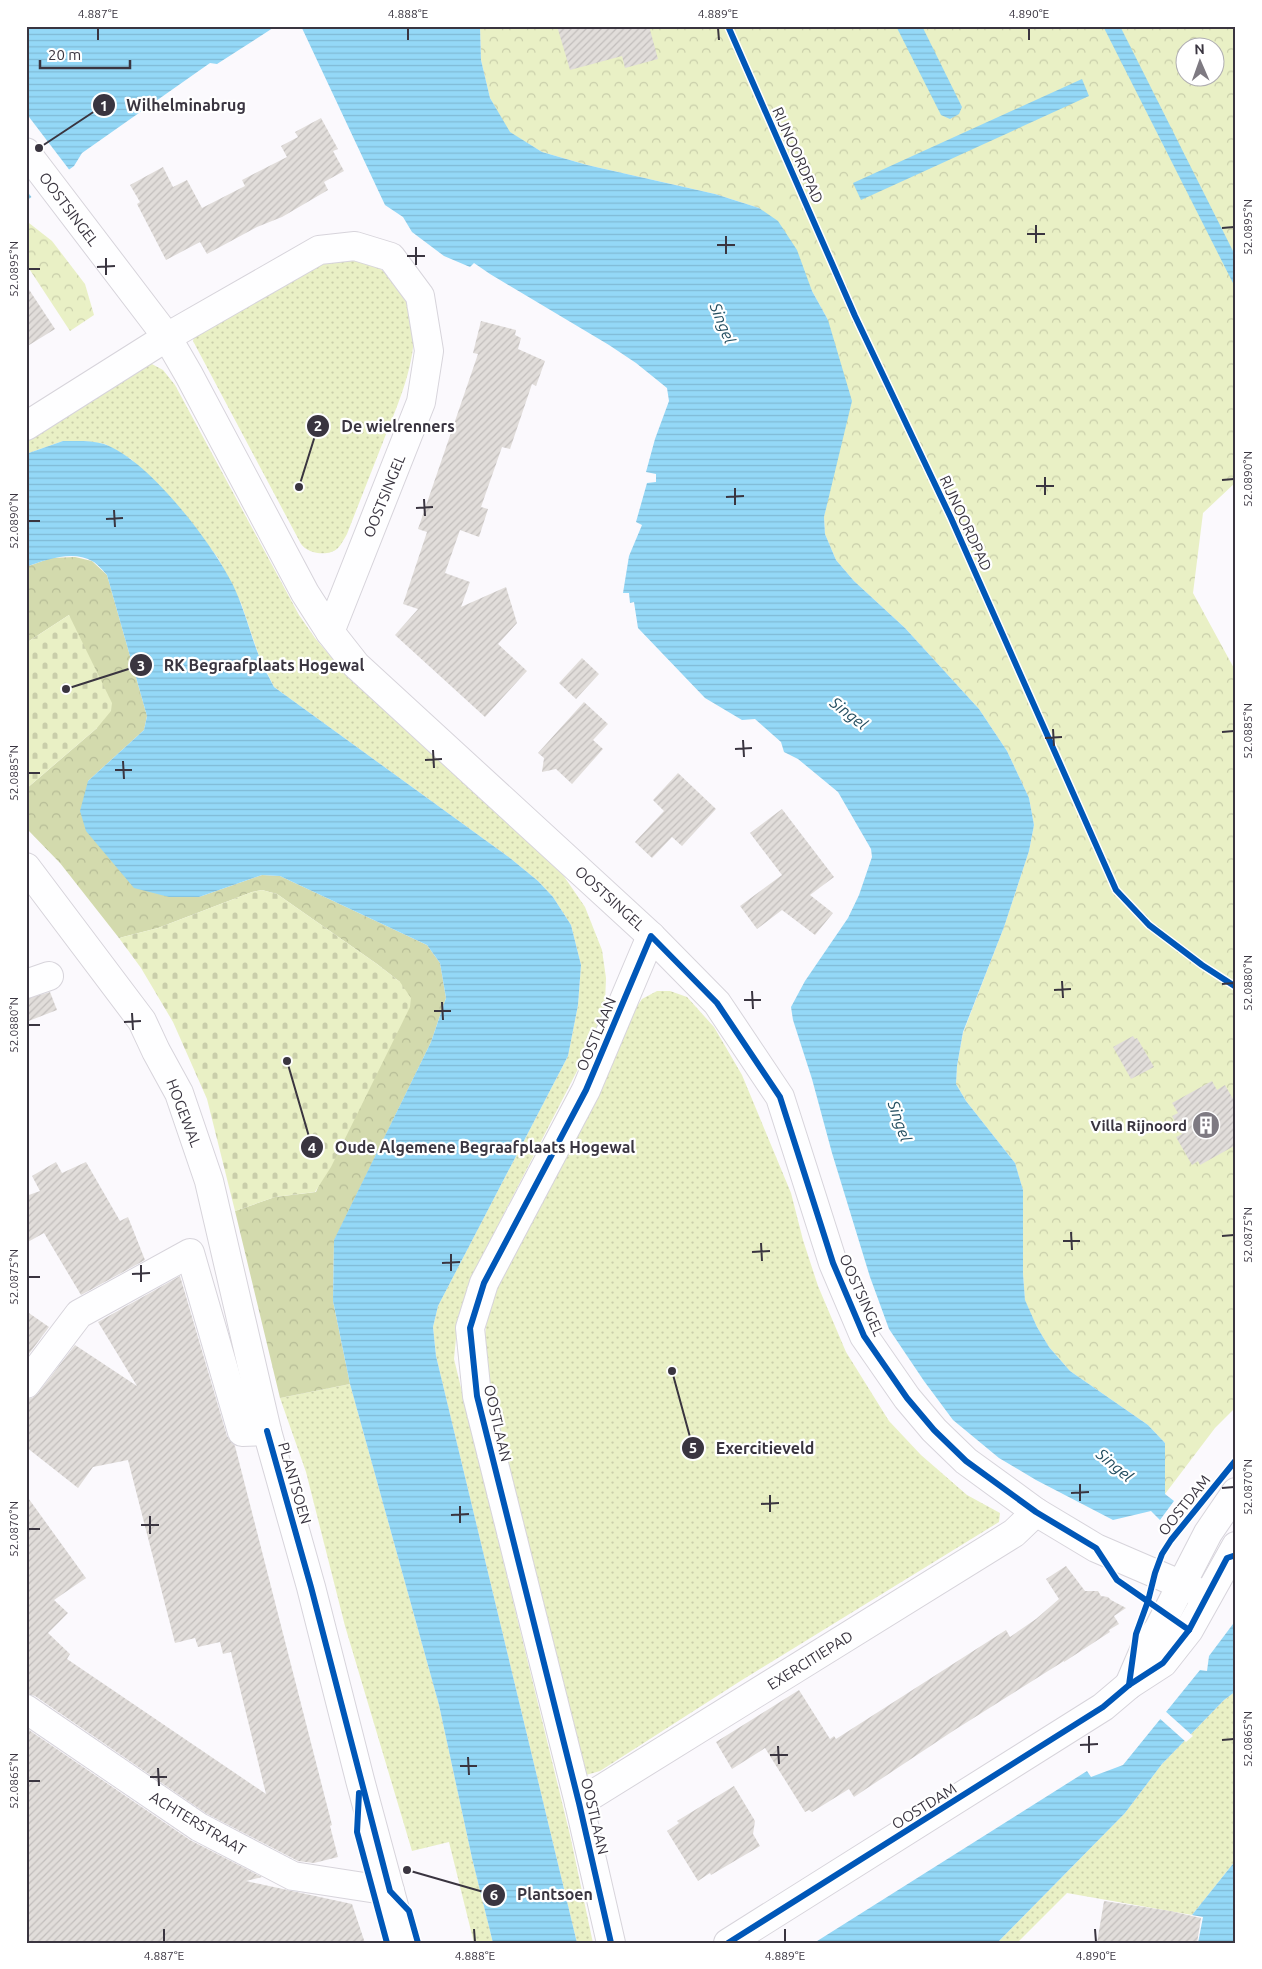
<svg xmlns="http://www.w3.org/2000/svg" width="1262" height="1969" viewBox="0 0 1262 1969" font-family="Ubuntu,sans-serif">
  <defs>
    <pattern id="grass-dots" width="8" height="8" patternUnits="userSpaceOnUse" patternTransform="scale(1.25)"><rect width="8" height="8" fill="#e9f0c5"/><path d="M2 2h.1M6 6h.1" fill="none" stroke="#c9ceaa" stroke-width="1.8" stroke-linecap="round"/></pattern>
    <pattern id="forest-crowns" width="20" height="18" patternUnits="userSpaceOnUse" patternTransform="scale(1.25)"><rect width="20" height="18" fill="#d3daad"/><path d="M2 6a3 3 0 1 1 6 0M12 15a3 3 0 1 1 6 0" fill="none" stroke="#b6bc96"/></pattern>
    <pattern id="cemetery-stones" width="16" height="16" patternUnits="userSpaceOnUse" patternTransform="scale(1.25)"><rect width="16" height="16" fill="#e9f0c5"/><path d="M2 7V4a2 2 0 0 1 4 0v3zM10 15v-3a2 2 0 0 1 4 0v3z" fill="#c9ceaa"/></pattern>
    <pattern id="park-crowns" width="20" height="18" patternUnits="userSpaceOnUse" patternTransform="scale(1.25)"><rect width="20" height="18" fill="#e9f0c5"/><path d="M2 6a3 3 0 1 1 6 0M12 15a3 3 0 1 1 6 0" fill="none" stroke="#c9ceaa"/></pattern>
    <pattern id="water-rules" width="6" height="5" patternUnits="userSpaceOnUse" patternTransform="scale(1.25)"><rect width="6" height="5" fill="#94d8f7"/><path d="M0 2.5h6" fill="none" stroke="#80bad5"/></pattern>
    <pattern id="building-hatch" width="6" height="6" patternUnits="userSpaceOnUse" patternTransform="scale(1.25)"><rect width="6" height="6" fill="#e1ddda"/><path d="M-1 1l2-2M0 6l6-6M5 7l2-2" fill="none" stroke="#c2bebc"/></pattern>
  </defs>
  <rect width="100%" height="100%" fill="#fbf9fd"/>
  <g fill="url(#grass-dots)">
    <path d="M354,258C374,263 378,266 393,280C437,321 401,396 383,442C371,473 359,503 347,534C344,539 341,545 338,548C329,557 308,554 301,544L193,341L196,327L320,265Z"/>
    <path d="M150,363L163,370L175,385L299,615L315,638L337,664L561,872L585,907L602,950L606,978L605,1004L597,1032L472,1276L458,1317L454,1359L570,1835L593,1943H577L436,1356L433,1327L438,1306L568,1056L578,1005L581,965L571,925L553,897L538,881L510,858L274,687L259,656L241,603L218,558L195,528L131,459L105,444L85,441H63L26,454V432Z"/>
    <path d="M657,991H670L687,997L714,1027L742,1075L791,1193L803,1240L818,1286L846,1352L889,1421L921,1455L967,1495L1000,1513L999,1522L742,1680L600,1771L586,1775L489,1391L484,1343L487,1319L497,1289L556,1165L628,1020L642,999Z"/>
    <path d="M350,1384L439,1705L472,1858L493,1943H474L449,1842L412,1851L345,1626L306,1472L280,1398Z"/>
    <path d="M1236,1691V1860L1192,1915L1067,1893L1017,1943H997L1125,1813L1162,1764L1224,1700Z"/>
  </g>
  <path fill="url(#forest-crowns)" d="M75,557L92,561L107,575L147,716L144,730L88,781L199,897L262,875L280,876L427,945L440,963L446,998L431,1042L334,1241L333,1301L350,1384L280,1398L235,1211L275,1197L316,1192L400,982L377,964L277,894L262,890L252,892L158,928L119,938L60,863L28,830L26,822V789L97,728L69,615L26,643V567L51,558Z"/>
  <g fill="url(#cemetery-stones)">
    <path d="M69,615L112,703L111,711L97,728L26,789V643Z"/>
    <path d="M262,890L277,894L377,964L400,982L411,998L410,1007L331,1167L315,1192L275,1197L235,1211L207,1099L173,1022L141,968L119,938L158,928L252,892Z"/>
  </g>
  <g fill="url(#park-crowns)" fill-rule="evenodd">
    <path d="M480,26H1236V482L1203,513L1193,593L1236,672V1407L1215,1428L1165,1494V1443L1148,1425L1070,1371L1049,1347L1037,1327L1025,1301L1023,1274V1190L1015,1163L966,1101L956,1084L957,1066L963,1033L1004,927L1029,851L1034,825L1029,798L1007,751L979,709L905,628L854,581L836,560L825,534L824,517L829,493L828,320L812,291L759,208L715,194L587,165L542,152L509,132L490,98L481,60ZM1184,48H1214V78H1184Z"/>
    <path d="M29,223L52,241L85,284L94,315L70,331L26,264V225Z"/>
  </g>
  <g fill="url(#water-rules)">
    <path d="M26,26H276L217,64L210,63L82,153L74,166L26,201Z"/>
    <path d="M301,26H480L481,60L490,98L510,132L542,152L587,165L715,194L759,208L778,221L797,250L812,291L828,320L852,401L824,517L825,534L836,560L854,581L905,628L979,709L1007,751L1029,798L1034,825L1029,851L1004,927L963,1032L957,1066L956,1084L966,1101L1015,1163L1023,1190V1274L1025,1300L1037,1327L1049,1347L1070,1371L1148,1425L1165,1443V1494L1174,1501L1160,1520L1151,1511L1113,1520L1036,1480L999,1458L953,1420L924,1381L889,1329L870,1277L832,1153L812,1079L793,1020L791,1007L805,981L848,918L859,895L872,857L871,849L838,792L798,759L784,752L781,742L755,719L742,720L705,698L638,628L634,602L630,603L629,593H623L629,556L642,525L636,522L647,483L656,482V474L646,472L655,439L669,401L667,388L636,363L609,345L490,274L474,263L470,267L444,256L412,232L403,217L385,205Z"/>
    <path d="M896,26H922L962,107L959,114L950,119L941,115Z"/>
    <path d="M1103,26H1120L1236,257V289Z"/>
    <path d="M1082,79L1089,96L861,200L853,183Z"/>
    <path d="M63,441C76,441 91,440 104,444C148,459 213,544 233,585C244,608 250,633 259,656C263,667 269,677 274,687L510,858L538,881L553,897L571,925L581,965L578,1005L568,1056L438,1306L433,1327L436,1356L577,1943H493L472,1858L439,1705L350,1384L333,1301L334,1240L431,1042L446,998L440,963L427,945L280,876L262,875L199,897H169L134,888L86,831L80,811L88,781L144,730L147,716L107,575C103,571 98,564 92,561C73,550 45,560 26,567V454Z"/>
    <path d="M1236,1620V1691L1224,1700L1162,1764L1125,1813L997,1943H814L1087,1771L1091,1777L1123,1765L1200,1670L1207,1671L1209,1656Z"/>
    <path d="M1236,1860V1943H1198L1203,1917L1192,1915Z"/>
  </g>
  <g fill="#fbf9fd">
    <path d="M26,113L71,172L33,199L26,190Z"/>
    <path d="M1164,1710L1193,1736L1186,1742L1158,1717Z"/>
  </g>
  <g fill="url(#building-hatch)">
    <path d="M557,26H649L658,59L625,68L622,56L570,70Z"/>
    <path d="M321,118L338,149L333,151L344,171L324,182L328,190L282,217L257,227L207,254L200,242L166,260L137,204L140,202L130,185L163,167L173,187L187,180L202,208L245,186L242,180L287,157L281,146L298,137L295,132Z"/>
    <path d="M26,285L55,329L26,347Z"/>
    <path d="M481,321L516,330L515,335L521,338L518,349L545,361L536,386L532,384L510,449L502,447L481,507L488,509L479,537L460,530L445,573L470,582L461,607L506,587L517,623L498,644L527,671L485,717L395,635L418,609L403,604L427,532L418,529L478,354L473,353Z"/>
    <path d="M582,658L599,674L576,699L559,683Z"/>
    <path d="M584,702L608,724L593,740L603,749L572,784L556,769L542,772L544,758L538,753Z"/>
    <path d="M678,773L716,809L682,846L672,837L652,858L635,842L664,811L653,800Z"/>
    <path d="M782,809L834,877L810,895L833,913L815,935L782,910L757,929L740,906L782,875L750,833Z"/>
    <path d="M50,992L57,1010L26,1022V999Z"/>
    <path d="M1133,1036L1135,1039L1137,1038L1154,1067L1131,1079L1113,1047Z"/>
    <path d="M1212,1081L1217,1090L1225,1085L1236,1104V1145L1200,1165L1198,1161L1192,1165L1176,1137L1182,1134L1172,1116L1178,1113L1172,1103Z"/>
    <path d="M56,1162L62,1173L86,1162L120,1221L128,1217L145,1260L81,1295L44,1233L26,1243V1196L40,1191L32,1176Z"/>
    <path d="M180,1276L227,1436L235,1446L332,1825L330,1826L338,1857L314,1863L298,1861L207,1814L35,1696L26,1694V1495L86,1578L54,1600L68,1613L48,1633L70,1654L67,1659L266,1794L231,1652L223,1654L220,1642L198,1647L195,1638L175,1643L128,1460L93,1467L78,1488L26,1447V1399L32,1398L38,1393L75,1345L137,1386L98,1322Z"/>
    <path d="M26,1311L49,1327L26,1358Z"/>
    <path d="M1066,1566L1085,1591H1098L1101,1596L1108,1597L1111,1600L1126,1608L1114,1616L1119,1624L1109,1630L1110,1632L1064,1662V1661L953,1731L854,1797L849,1789L812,1812L809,1810L805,1812L765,1748L732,1769L716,1742L799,1690L830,1739L834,1736L836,1739L1006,1630L1010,1637L1036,1619L1059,1599L1046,1579Z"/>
    <path d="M26,1728L190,1840L262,1877L246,1881L352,1904L365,1943H26Z"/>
    <path d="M734,1786L755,1821L753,1834L760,1846L711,1875L710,1873L698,1881L667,1831L679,1823L677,1821Z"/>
    <path d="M1104,1901L1170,1911L1201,1918L1197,1943H1097Z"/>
  </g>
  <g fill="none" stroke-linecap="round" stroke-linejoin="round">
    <g stroke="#d7d4db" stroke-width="30">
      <g id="street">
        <path d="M26,152L167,337L189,375L305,593L330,632L356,665L651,936L717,1003L780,1097L833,1263L864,1336L907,1398L934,1430L966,1461L1036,1512L1096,1548L1203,1594"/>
        <path d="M26,426L167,337L319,250L355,246L391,257L420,296L429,351L421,402L330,632"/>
        <path d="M26,984L49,976"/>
        <path d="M26,1384L79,1314L190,1253L242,1432L267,1431"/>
        <path d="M26,1709L199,1827L293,1876L390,1891"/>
        <path d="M579,1803L1014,1533L1036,1512"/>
        <path d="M611,1943L579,1803L477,1396L470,1328L484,1283L586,1090L651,936"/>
      </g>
    </g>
    <g stroke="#d7d4db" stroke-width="30">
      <g id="secondary">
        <path d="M26,867L142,1021L156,1051L179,1093L209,1181L267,1431L311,1587L360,1780L404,1943"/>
        <path d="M1129,1685L1145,1648L1159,1628L1208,1533L1236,1492"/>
        <path d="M728,1943L1103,1707L1129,1685L1163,1663L1189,1630L1236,1546"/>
      </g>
    </g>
    <use href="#street" stroke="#fefeff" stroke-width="28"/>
    <use href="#secondary" stroke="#fefeff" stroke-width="28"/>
    <g stroke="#fff" stroke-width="9">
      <g id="cycleway">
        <path d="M728,26L855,316L951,518L1116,890L1149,925L1202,965L1236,987"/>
        <path d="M267,1431L311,1587L390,1891L409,1911L418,1943"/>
        <path d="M1129,1685L1136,1634L1148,1601L1155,1573L1162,1554L1171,1540L1236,1460"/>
        <path d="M359,1793L357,1832L387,1943"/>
        <path d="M611,1943L579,1803L477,1396L470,1328L484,1283L586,1090L651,936L717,1003L780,1097L833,1263L864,1336L907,1398L934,1430L966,1461L1036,1512L1096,1548L1117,1580L1189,1630"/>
        <path d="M728,1943L1103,1707L1129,1685L1163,1663L1189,1630L1227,1558L1236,1555"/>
      </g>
    </g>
    <use href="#cycleway" stroke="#0057b8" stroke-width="6"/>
  </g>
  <path fill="none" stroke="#3a3540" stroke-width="2" d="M98,28V40M408,28V40M718,28L719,40M1029,28V40M1036,225V243M1222,228L1234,227M1027,234H1045M726,236V254M717,245H735M416,247V265M407,256H425M106,258V275M97,267L115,266M28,269H40M1045,477V495M1222,480L1234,479M1036,486H1054M735,488V505M726,497L744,496M424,499L425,516M416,508L433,507M114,510L115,527M106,519L123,518M28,521H40M1053,729L1054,746M1222,732L1234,731M1045,738L1062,737M743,740L744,757M735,749L752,748M433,750L434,768M425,760L442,759M123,761L124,779M115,770H132M28,773H40M1062,981L1063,998M1222,984L1234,983M1054,990L1071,989M752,991L753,1009M744,1000H761M442,1002L443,1020M434,1011H451M132,1013L133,1030M124,1022L141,1021M28,1025H40M1071,1232L1072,1250M1222,1236L1234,1235M1063,1241H1080M761,1243L762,1261M752,1252L770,1251M451,1254V1271M442,1263L460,1262M141,1265V1282M132,1274L150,1273M28,1277H40M1080,1484V1501M1222,1488L1234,1487M1071,1493L1089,1492M770,1495V1512M761,1504L779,1503M460,1506V1523M451,1515L469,1514M150,1516V1534M141,1525H159M28,1529H40M1089,1736V1753M1222,1740L1234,1739M1080,1745L1098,1744M778,1746L779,1764M770,1755H788M468,1757L469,1775M460,1766H477M158,1768L159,1786M150,1777H167M28,1781H40M164,1929V1942M474,1929L475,1942M785,1929V1942M1095,1929L1096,1942"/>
  <defs>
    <g id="building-disc" transform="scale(1.4375)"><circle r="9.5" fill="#7e7a82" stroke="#fff"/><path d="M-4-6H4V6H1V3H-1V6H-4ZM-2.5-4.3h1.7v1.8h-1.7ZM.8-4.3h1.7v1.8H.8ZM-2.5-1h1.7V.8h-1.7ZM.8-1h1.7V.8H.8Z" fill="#fff"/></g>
  </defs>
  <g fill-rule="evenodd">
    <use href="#building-disc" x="1206" y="1125"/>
  </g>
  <g text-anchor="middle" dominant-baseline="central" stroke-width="4.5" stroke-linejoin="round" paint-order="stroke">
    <g font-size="15" fill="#3a3540" stroke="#fff">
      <text transform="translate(798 155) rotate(66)">RIJNOORDPAD</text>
      <text transform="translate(69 209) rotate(53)">OOSTSINGEL</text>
      <text transform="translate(384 496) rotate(-68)">OOSTSINGEL</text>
      <text transform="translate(966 523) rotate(65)">RIJNOORDPAD</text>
      <text transform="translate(610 898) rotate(42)">OOSTSINGEL</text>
      <text transform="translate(596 1034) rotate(-67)">OOSTLAAN</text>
      <text transform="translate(184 1113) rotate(69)">HOGEWAL</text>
      <text transform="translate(862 1295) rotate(66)">OOSTSINGEL</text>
      <text transform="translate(498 1423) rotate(77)">OOSTLAAN</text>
      <text transform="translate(295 1483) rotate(74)">PLANTSOEN</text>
      <text transform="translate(1184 1505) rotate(-51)">OOSTDAM</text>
      <text transform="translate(810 1660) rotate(-32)">EXERCITIEPAD</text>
      <text transform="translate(924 1806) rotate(-32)">OOSTDAM</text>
      <text transform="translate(595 1816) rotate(77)">OOSTLAAN</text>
      <text transform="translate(198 1823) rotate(31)">ACHTERSTRAAT</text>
    </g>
    <g font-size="15" font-weight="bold" fill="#3a3540" stroke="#fff" text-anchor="end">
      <text x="1187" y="1125">Villa Rijnoord</text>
    </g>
    <g font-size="16" font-style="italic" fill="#254f61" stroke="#fff">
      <text transform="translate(723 323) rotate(68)">Singel</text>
      <text transform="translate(849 713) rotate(38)">Singel</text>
      <text transform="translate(900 1121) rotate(71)">Singel</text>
      <text transform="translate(1115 1465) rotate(40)">Singel</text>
    </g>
  </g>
  <path fill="none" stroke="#3a3540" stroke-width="2" d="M39 148L104 105M299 487L318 426M66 689L141 665M287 1061L312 1147M672 1371L693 1448M407 1870L494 1895"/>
  <g fill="#3a3540" stroke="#fff" stroke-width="2">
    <circle cx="39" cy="148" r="5"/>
    <circle cx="299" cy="487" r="5"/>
    <circle cx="66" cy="689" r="5"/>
    <circle cx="287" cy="1061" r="5"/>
    <circle cx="672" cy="1371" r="5"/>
    <circle cx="407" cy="1870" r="5"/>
    <circle cx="104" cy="105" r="12"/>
    <circle cx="318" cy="426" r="12"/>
    <circle cx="141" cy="665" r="12"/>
    <circle cx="312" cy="1147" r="12"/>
    <circle cx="693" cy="1448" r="12"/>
    <circle cx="494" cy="1895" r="12"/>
  </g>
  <g font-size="15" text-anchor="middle" font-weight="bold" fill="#fff">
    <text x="104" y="111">1</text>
    <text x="318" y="431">2</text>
    <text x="141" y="671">3</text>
    <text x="312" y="1153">4</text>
    <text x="693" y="1453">5</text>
    <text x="494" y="1900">6</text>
  </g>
  <g font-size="16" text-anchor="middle" font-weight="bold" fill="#3a3540" stroke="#fff" stroke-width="4.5" stroke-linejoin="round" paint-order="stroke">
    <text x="186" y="111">Wilhelminabrug</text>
    <text x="398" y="432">De wielrenners</text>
    <text x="264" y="671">RK Begraafplaats Hogewal</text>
    <text x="485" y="1153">Oude Algemene Begraafplaats Hogewal</text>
    <text x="765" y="1454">Exercitieveld</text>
    <text x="555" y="1900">Plantsoen</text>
  </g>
  <rect width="1262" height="1969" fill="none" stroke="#ffffff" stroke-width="55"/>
  <g transform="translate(1200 62) rotate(358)"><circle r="24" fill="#ffffff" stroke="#b0aeb3"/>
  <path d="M0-4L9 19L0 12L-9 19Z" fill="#7e7a82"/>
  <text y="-8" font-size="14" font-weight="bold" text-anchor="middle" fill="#3a3540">N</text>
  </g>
  <path d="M40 60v8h90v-8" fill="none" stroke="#3a3540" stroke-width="2.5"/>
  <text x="48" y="60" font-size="15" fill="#3a3540" stroke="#ffffff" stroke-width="4" paint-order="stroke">20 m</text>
  <rect x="28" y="28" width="1206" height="1914" fill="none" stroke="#3a3540" stroke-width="2"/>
  <g font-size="12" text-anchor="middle" fill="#3a3540">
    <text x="98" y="18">4.887°E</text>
    <text x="408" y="18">4.888°E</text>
    <text x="718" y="18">4.889°E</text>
    <text x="1029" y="18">4.890°E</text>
    <text transform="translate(1248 227) rotate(-90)" y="4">52.0895°N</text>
    <text transform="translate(14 269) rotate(-90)" y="4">52.0895°N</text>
    <text transform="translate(1248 479) rotate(-90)" y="4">52.0890°N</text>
    <text transform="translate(14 521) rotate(-90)" y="4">52.0890°N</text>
    <text transform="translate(1248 731) rotate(-90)" y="4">52.0885°N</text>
    <text transform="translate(14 773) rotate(-90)" y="4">52.0885°N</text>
    <text transform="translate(1248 983) rotate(-90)" y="4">52.0880°N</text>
    <text transform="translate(14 1025) rotate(-90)" y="4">52.0880°N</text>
    <text transform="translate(1248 1235) rotate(-90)" y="4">52.0875°N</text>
    <text transform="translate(14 1277) rotate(-90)" y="4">52.0875°N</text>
    <text transform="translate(1248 1487) rotate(-90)" y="4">52.0870°N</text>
    <text transform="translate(14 1529) rotate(-90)" y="4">52.0870°N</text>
    <text transform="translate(1248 1739) rotate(-90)" y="4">52.0865°N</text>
    <text transform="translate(14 1781) rotate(-90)" y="4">52.0865°N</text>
    <text x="164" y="1960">4.887°E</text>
    <text x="475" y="1960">4.888°E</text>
    <text x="785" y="1960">4.889°E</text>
    <text x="1096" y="1960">4.890°E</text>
  </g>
</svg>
